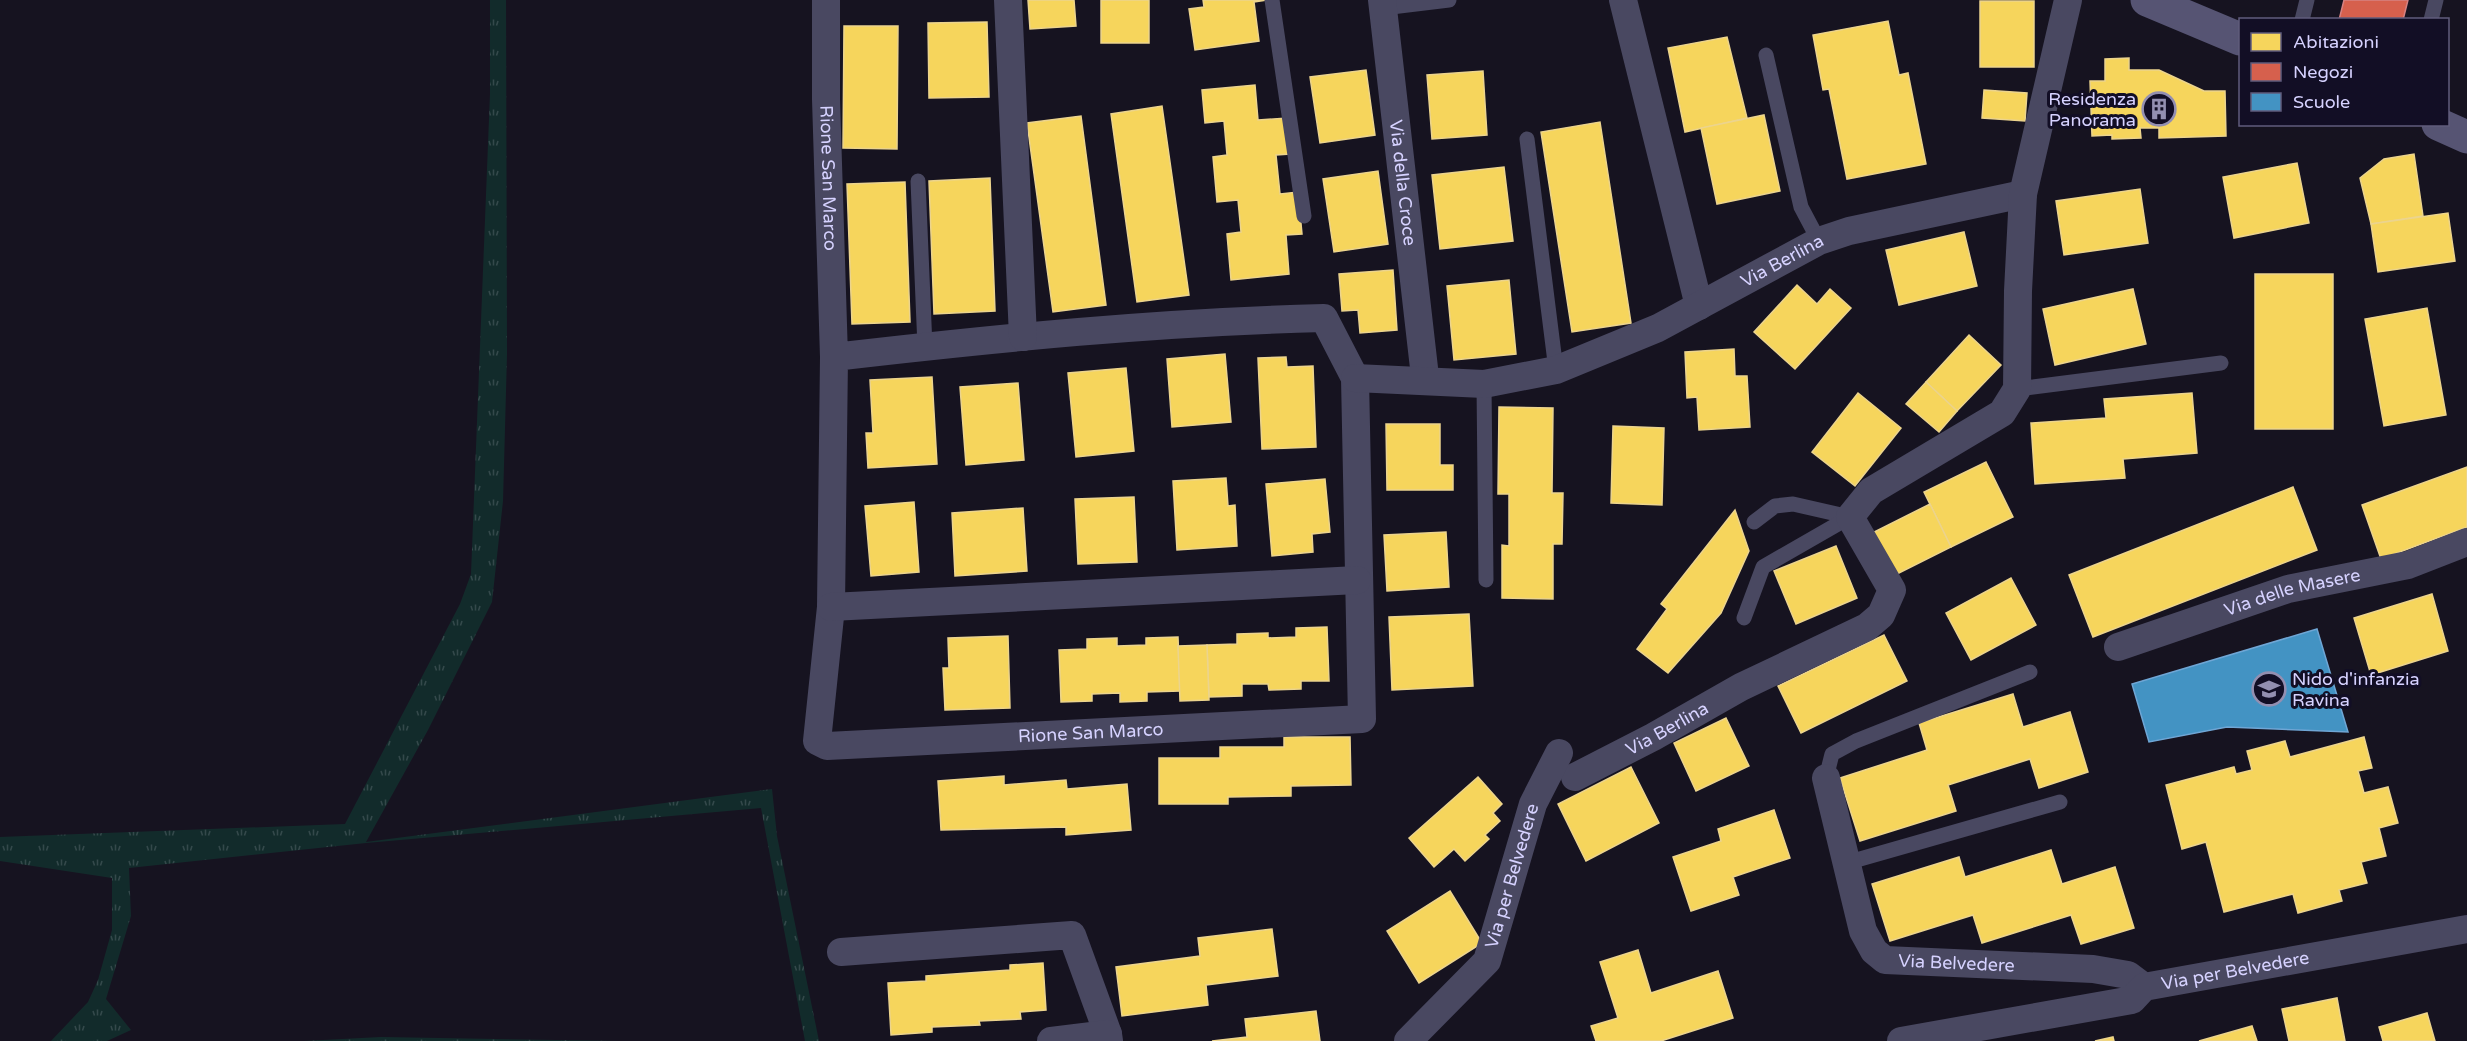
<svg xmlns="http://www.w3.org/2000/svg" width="2467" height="1041" viewBox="0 0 2467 1041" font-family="'Varela Round',sans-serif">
  <defs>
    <pattern id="grass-tufts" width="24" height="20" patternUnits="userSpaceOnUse" patternTransform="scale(1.5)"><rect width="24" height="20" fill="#122b2b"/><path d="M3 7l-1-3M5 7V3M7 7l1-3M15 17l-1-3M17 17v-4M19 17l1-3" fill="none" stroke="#34494b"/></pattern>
  </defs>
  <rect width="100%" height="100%" fill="#161320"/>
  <g fill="url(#grass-tufts)">
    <path d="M490,0H506L507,354L503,501L492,602L428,730L366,842L772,789L777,836L819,1041H805L761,808L366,843L129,868L131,916L106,999L131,1030L107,1041H51L88,1002L98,980L112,930V878L0,861V837L345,824L460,604L471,574L490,94Z"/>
    <path d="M381,1037L619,1041H304Z"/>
  </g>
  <g fill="#f6d55c" stroke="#ecd48d" stroke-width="1.5">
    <path d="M1028,0H1074L1076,26L1030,29Z"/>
    <rect x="1101" y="0" width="48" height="43"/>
    <path d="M1203,0H1267L1254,2L1259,41L1195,50L1189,9L1204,7Z"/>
    <rect x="1980" y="1" width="54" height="66"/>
    <path d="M1888,21L1899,75L1908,73L1926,164L1847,179L1829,89L1823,90L1813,35Z"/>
    <path d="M987,22L989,97L929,98L928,23Z"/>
    <path d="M844,26H898L897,149L843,148Z"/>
    <path d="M1727,37L1747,118L1685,132L1668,48Z"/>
    <path d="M2129,58V70H2159L2204,91H2225L2226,136L2159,138V128H2140L2141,138L2112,139V135L2092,136L2090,81H2105V59Z"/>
    <path d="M1366,70L1375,135L1320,143L1310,77Z"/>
    <path d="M1483,71L1487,135L1432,139L1427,75Z"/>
    <path d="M1255,85L1258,120L1287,118L1290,154L1276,155L1280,194L1298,192L1302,234L1286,235L1289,274L1231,280L1227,234L1241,232L1238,200L1217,202L1213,157L1227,155L1224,121L1205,123L1202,90Z"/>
    <path d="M1984,90L2027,93L2025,121L1982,118Z"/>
    <path d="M1162,106L1189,295L1137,302L1111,114Z"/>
    <path d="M1764,115L1780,191L1717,204L1701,128Z"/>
    <path d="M1081,116L1106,305L1053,312L1027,123Z"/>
    <path d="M1600,122L1631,323L1572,332L1541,132Z"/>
    <path d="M2414,154L2423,216L2371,224L2360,178L2384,159Z"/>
    <path d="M2297,163L2309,223L2234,238L2223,177Z"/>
    <path d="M1504,167L1513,241L1440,249L1432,175Z"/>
    <path d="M1378,171L1388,244L1334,252L1323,179Z"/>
    <path d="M990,178L995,311L934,314L929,181Z"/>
    <path d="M905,182L910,322L852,324L847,184Z"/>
    <path d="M2140,189L2148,243L2064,255L2056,201Z"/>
    <path d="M2448,213L2455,261L2378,272L2371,224Z"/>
    <path d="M1964,232L1977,286L1899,305L1886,250Z"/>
    <path d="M1393,270L1397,330L1360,333L1358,310L1342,311L1339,274Z"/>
    <rect x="2255" y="274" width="78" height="155"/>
    <path d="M1509,280L1516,354L1454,360L1447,286Z"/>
    <path d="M1797,285L1817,304L1830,289L1851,308L1795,369L1754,332Z"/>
    <path d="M2133,289L2146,344L2055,365L2043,309Z"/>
    <path d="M2427,308L2446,415L2384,426L2365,319Z"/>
    <path d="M1969,335L2001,365L1957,411L1926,382Z"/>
    <path d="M1734,349L1735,376H1747L1750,427L1699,430L1697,397L1687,398L1685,352Z"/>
    <path d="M1225,354L1231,422L1172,427L1167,359Z"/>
    <path d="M1286,357L1287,367L1313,366L1316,447L1262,449L1258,358Z"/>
    <path d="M1126,368L1134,451L1076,457L1068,373Z"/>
    <path d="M932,377L937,464L868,468L866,433H873L870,380Z"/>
    <path d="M1926,382L1957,411L1939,432L1906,404Z"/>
    <path d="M1018,383L1024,460L966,465L960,387Z"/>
    <path d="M1858,393L1901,428L1855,486L1812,452Z"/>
    <path d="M2192,393L2197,453L2123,459L2125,478L2035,484L2031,423L2106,418L2104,399Z"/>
    <path d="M1499,407L1553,408L1552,493H1563L1562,544H1553V599L1502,598V545L1509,546V494H1498Z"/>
    <path d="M1386,424H1440V465H1453V490H1387Z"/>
    <path d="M1613,426L1664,428L1662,505L1611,503Z"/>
    <path d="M1986,462L2013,517L1951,547L1924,492Z"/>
    <path d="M2467,467V527L2381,559L2362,505Z"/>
    <path d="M1226,478L1228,506L1235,505L1237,546L1177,550L1173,481Z"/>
    <path d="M1325,479L1330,532L1312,534L1313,552L1272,556L1266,484Z"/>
    <path d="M2293,487L2317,550L2093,637L2069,575Z"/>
    <path d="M1134,497L1137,562L1078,564L1075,499Z"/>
    <path d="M914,502L919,572L871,576L865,506Z"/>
    <path d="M1930,504L1951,547L1895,575L1874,532Z"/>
    <path d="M1023,508L1027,571L955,576L952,513Z"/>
    <path d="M1735,510L1749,551L1721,613L1668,673L1637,649L1667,609L1661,604Z"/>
    <path d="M1446,532L1449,587L1387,591L1384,535Z"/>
    <path d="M1836,546L1857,598L1796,624L1774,571Z"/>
    <path d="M2011,578L2036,625L1971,660L1946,613Z"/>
    <path d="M2432,594L2448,651L2371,675L2354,618Z"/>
    <path d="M1469,614L1473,686L1392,690L1389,617Z"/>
    <path d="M1327,627L1329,681H1301V689L1269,690L1268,684H1242V696L1209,697L1207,645L1237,644V634L1268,633V638L1296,637V628Z"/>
    <path d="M1884,635L1907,681L1801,733L1778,686Z"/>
    <path d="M1008,636L1010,708L945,710L943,668H949L948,638Z"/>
    <path d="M1178,637L1180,691L1147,692V701L1120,702V693L1092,694V701L1061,702L1059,650L1087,649V639L1117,638V646L1146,645V638Z"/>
    <path d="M1207,645L1209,700L1180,701L1178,646Z"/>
    <path d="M2013,694L2023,727L2070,712L2088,772L2039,788L2030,759L1948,785L1956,811L1860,841L1840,778L1927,750L1919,723Z"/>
    <path d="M1726,718L1749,766L1696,791L1674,743Z"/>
    <path d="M1284,737H1350L1351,785L1291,786V796L1228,797V804H1159V758H1220V747H1284Z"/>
    <path d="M2364,737L2372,768L2358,771L2364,793L2388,787L2398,823L2379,828L2386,856L2361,862L2367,883L2339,890L2342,901L2298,913L2293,894L2224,912L2206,842L2182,849L2166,785L2234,767L2236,774L2252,770L2247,751L2285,741L2290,757Z"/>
    <path d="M1631,767L1659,823L1586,861L1558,804Z"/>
    <path d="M1004,776V785L1066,780L1067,789L1127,784L1131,830L1066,835V827L941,830L938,781Z"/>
    <path d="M1478,777L1502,804L1493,813L1500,821L1485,835L1489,839L1465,861L1454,849L1434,867L1409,838Z"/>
    <path d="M1774,810L1790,858L1733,877L1739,895L1691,911L1673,857L1721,841L1718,829Z"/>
    <path d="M2051,850L2062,884L2115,867L2134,928L2081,944L2071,915L1982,943L1973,915L1890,941L1872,884L1959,857L1965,877Z"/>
    <path d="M1450,891L1482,943L1419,983L1387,931Z"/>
    <path d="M1272,929L1278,976L1206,985L1208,1005L1122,1016L1116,967L1200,956L1198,938Z"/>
    <path d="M1638,950L1651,993L1718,971L1733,1018L1661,1041H1596L1591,1026L1618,1018L1600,962Z"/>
    <path d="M1043,963L1046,1010L1020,1012L1021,1019L979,1021L980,1025L932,1027V1032L891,1035L888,983L926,981V976L1010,970V965Z"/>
    <path d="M2337,998L2345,1041H2289L2282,1009Z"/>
    <path d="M1316,1011L1320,1041H1212L1247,1037L1245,1019Z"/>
    <path d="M2427,1013L2435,1041H2383L2379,1027Z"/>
    <path d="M2252,1026L2257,1041H2199Z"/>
    <path d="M2113,1037L2114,1041H2095Z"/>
  </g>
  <path fill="#d6604d" stroke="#d68282" stroke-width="1.5" d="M2344,0H2408L2403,20H2339Z"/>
  <path fill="#4393c3" stroke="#6fa6d5" stroke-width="1.5" d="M2317,629L2348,732L2227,727L2149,742L2132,684Z"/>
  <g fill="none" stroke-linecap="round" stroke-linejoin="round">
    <g stroke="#494861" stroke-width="15">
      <path d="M1272,0L1304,216"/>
      <path d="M1383,8L1449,0"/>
      <path d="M2302,20L2307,0"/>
      <path d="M2431,20L2436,0"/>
      <path d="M1766,55L1801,207L1819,241"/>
      <path d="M1527,139L1556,370"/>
      <path d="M918,181L925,347"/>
      <path d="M1484,384L1486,580"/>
      <path d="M2017,389L2221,363"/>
      <path d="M1754,522L1775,506L1793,504L1850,517"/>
      <path d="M1744,618L1763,567L1850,517"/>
      <path d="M1826,778L1832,754L1856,741L2030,672"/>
      <path d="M1846,863L2060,802"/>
    </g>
    <g stroke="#494861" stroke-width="28">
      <path id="s1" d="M826,0V99L834,357L831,607L817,741L827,746L1362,719L1355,378L1324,318C1160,322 997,338 834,357"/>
      <path d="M1008,0L1023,337"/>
      <path id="s2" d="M1382,0L1424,368"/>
      <path d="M1623,0L1699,306"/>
      <path id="s3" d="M1355,378L1484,384L1556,370L1658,328L1819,241L1849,231L2023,194"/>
      <path d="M831,607L1357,580"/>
      <path id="s4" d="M2118,647L2288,589L2408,565L2467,542"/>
      <path id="s5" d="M1575,777L1653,737L1741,687L1867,627L1881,615L1892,590L1850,517L1871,491L2002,413L2017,389L2018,291L2023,194L2068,0"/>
      <path id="s6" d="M1826,778L1863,931L1874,951L1885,960L2093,969L2128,975L2144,987"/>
      <path d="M841,952L1072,935L1108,1034"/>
      <path d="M1051,1041L1108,1034L1109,1041"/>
      <path id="s7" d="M1408,1041L1487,961L1533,804L1559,753"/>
      <path id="s8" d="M1901,1041L2132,1000L2144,987L2467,929"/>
    </g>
    <g stroke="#565473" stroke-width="33">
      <path d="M2147,0L2240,39"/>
      <path d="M2438,124L2467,137"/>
    </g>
  </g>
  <defs>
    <g id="building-ring" transform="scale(1.725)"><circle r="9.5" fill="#120e25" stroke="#938fb1" stroke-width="1.5"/><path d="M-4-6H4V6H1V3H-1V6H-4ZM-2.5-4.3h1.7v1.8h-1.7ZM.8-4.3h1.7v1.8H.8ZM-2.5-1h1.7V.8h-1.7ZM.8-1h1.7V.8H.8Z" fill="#938fb1"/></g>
    <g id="school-ring" transform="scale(1.725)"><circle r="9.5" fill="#120e25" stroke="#938fb1" stroke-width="1.5"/><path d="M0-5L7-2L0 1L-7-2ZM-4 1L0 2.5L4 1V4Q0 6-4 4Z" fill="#938fb1"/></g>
  </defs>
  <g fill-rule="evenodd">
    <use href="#building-ring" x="2159" y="109"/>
    <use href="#school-ring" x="2269" y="689"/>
  </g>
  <g text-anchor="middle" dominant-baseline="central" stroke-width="6" stroke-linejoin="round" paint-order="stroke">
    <g font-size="18" fill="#d6d2ff" stroke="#120e25" text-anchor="end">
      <text x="2136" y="99">Residenza<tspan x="2136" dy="21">Panorama</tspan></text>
      <text x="2292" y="679" text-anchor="start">Nido d'infanzia<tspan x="2292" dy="21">Ravina</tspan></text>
    </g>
    <g font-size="18" fill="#d6d2ff" stroke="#120e25">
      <text stroke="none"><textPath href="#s1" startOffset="178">Rione San Marco</textPath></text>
      <text stroke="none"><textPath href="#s2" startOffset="184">Via della Croce</textPath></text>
      <text stroke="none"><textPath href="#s3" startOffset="454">Via Berlina</textPath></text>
      <text stroke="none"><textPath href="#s4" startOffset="183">Via delle Masere</textPath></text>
      <text stroke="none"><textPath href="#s5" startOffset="104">Via Berlina</textPath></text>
      <text stroke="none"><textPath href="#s1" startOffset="1017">Rione San Marco</textPath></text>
      <text stroke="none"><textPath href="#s7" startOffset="201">Via per Belvedere</textPath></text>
      <text stroke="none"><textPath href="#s6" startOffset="266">Via Belvedere</textPath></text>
      <text stroke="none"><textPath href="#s8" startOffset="345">Via per Belvedere</textPath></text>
    </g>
  </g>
  <rect x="2239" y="18" width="210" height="108" fill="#120e25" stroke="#605c7c" stroke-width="1.5"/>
  <rect x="2251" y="33" width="30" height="18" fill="#f6d55c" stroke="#605c7c" stroke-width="1.5"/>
  <text x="2293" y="48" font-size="18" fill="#d6d2ff">Abitazioni</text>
  <rect x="2251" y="63" width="30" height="18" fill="#d6604d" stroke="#605c7c" stroke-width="1.5"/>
  <text x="2293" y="78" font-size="18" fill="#d6d2ff">Negozi</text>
  <rect x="2251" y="93" width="30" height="18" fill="#4393c3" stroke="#605c7c" stroke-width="1.5"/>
  <text x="2293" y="108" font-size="18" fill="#d6d2ff">Scuole</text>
</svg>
